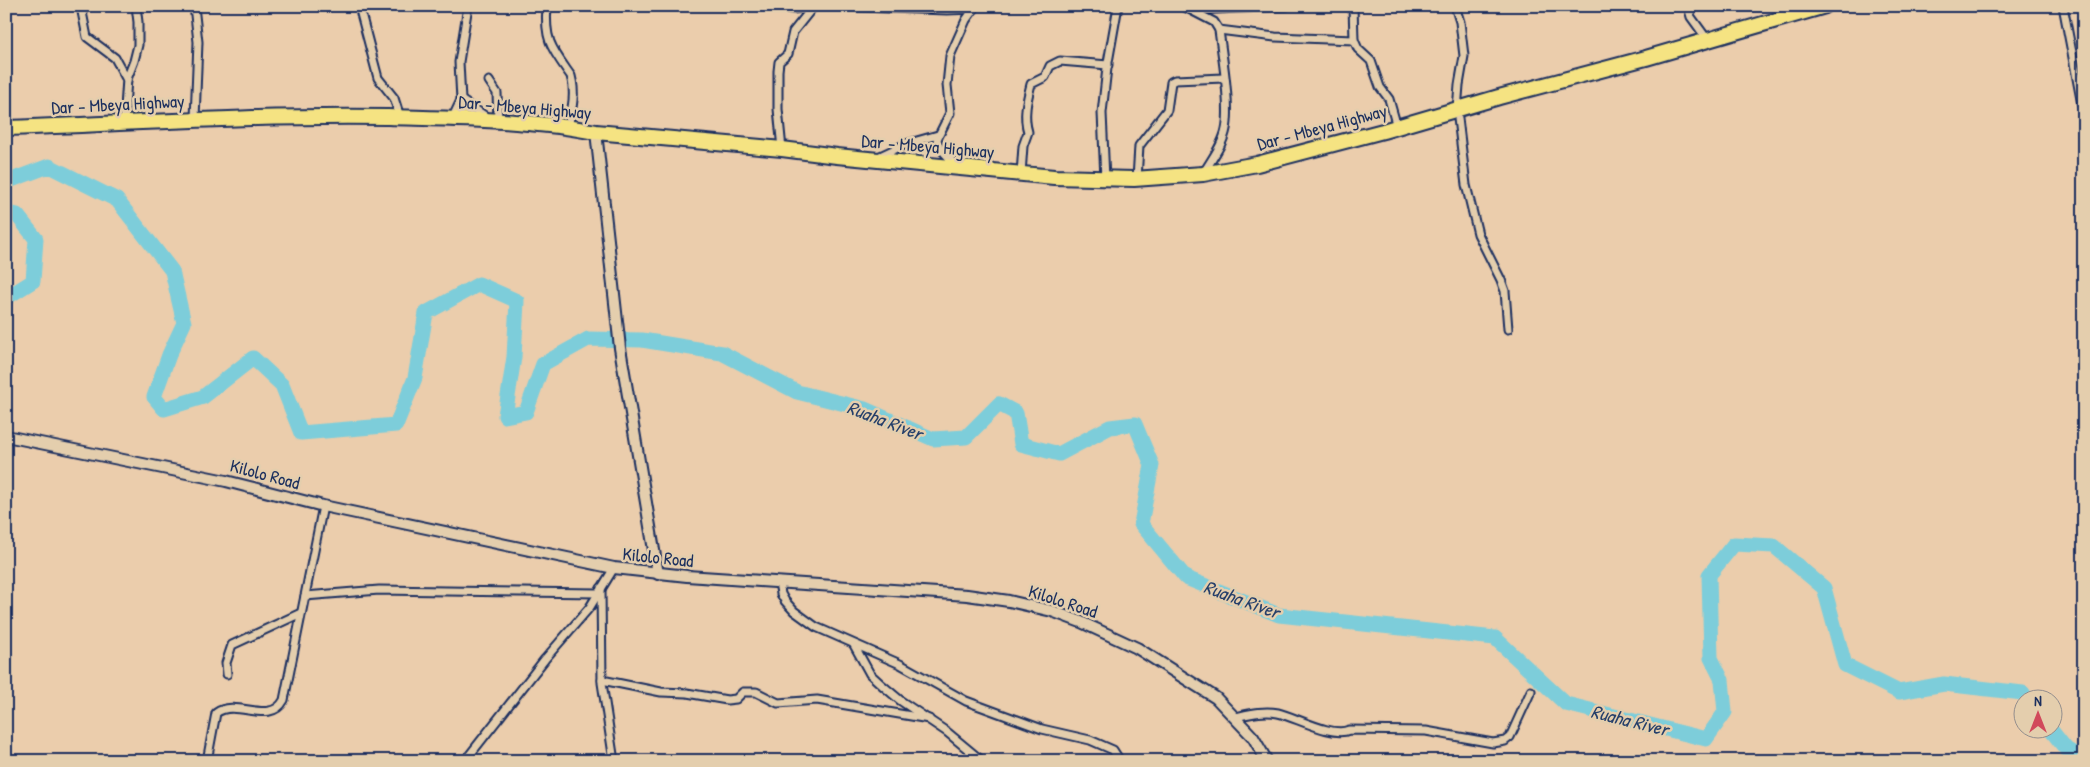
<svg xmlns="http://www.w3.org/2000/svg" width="2090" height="767" viewBox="0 0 2090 767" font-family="'Patrick Hand',sans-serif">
  <rect width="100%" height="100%" fill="#ebcdac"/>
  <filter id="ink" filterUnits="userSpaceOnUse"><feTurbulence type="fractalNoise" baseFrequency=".02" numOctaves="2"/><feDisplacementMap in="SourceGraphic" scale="10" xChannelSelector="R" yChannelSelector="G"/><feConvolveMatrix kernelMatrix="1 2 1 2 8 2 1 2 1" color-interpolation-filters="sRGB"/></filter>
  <g filter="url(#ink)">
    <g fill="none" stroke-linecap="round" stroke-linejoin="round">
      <g stroke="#7dcdda" stroke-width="15">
        <path d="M6,182L49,166L117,200L172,271L184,323L169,355L154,397L164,409L203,397L253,358L282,385L301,433L396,425L415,378L426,313L479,284L517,301L514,357L505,416L526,412L543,364L588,339L642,340L722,353L797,392L865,409L933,439L966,437L999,404L1016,413L1021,444L1059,454L1110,427L1135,424L1152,465L1141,524L1186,578L1279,615L1495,638L1566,704L1706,739L1725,712L1722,680L1711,658L1709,575L1734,544L1774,546L1824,588L1845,665L1899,692L1944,684L2023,693L2028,700"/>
        <path d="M6,213L17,215L36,239L33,281L6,298"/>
        <path d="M2051,730L2066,749L2084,760"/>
      </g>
      <g stroke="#1b2f5e" stroke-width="11">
        <g id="street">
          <path d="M85,6L82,12L87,37L115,58L127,80"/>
          <path d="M194,6L198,42L195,119"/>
          <path d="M359,6L378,78L394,98L400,117"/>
          <path d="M547,6C544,41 552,49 571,76C576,94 572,109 568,127"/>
          <path d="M767,6L793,9L814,7"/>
          <path d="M830,6L947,10L974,9"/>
          <path d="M1183,6L1214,22L1219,30C1222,55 1231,106 1226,129C1223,145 1211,160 1203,174"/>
          <path d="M1353,6L1354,40L1358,49L1371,61L1380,87L1389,99L1397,127"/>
          <path d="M1455,6L1460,22L1464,56L1459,85L1457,110L1466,185L1478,234L1501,280L1505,291L1508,329"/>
          <path d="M1688,6L1691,17L1707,39"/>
          <path d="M2063,6L2084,115"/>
          <path d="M1192,10L1287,6"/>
          <path d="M1219,30L1275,37L1354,40"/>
          <path d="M489,81L497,93L498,121"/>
          <path d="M461,100L488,118"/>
          <path d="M452,119L461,100L459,62L468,6"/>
          <path d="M124,122L127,79L134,61L138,45V22L136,6"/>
          <path d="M782,149L778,109V71L779,62L788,54L793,32L813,7"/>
          <path d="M878,157L906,144L938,135"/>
          <path d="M958,167L939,147L937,139L950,113L947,85L950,56L966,20L976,6"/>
          <path d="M1021,174L1023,146L1028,132C1023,116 1027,100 1031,84L1045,77L1050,66L1060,61L1108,65"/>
          <path d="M1105,179L1102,113L1107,68L1118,6"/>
          <path d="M1137,179L1139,146L1167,110L1171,82L1175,80L1224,78"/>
          <path d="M779,582L781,594L785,601L794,611L816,627L900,664L966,701L1042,729L1090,740L1113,750L1120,761"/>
          <path d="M601,588L602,683L614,761"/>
          <path d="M305,596L379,590L598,593"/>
          <path d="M854,645L870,674L882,685L901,701L947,732L982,761"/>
          <path d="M227,674L226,663L232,645L301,613"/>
          <path d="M602,680L661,692L687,693L727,700L736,699L743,692H756L778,703L817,700L929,719"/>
          <path d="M1235,717C1249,714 1264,710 1278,713C1295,717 1333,738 1349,730L1426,731L1493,743L1505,741L1510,737L1531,691"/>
          <path d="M207,761L216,713C237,698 270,726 284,700L323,506"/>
          <path d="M465,761L545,659L590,607L614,568"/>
        </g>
      </g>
      <g stroke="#1b2f5e" stroke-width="14">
        <g id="secondary">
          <path d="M596,132L620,348L658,574"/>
          <path d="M6,436L226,481L323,506L614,568L687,576L967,595L1009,601L1052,611L1081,622L1137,648L1216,698L1253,737L1267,761"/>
        </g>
      </g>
      <g stroke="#1b2f5e" stroke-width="18">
        <path id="highway" d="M6,128C134,123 261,115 388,117C457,119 528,119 596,132L782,149L837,156L1054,177L1134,179L1203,174L1257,164L1383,131L1499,97L1646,58L1825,6"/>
      </g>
      <use href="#street" stroke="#e4cead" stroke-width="7"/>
      <use href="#secondary" stroke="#e4cead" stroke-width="10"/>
      <use href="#highway" stroke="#f5e382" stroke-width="14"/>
    </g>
  </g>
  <g text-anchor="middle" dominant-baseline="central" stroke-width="5" stroke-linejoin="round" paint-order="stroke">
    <g font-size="18" fill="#1b2f5e" stroke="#e4cead">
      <text transform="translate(118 104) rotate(-3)">Dar - Mbeya Highway</text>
      <text transform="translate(525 107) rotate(5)">Dar - Mbeya Highway</text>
      <text transform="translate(1322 127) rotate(-15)">Dar - Mbeya Highway</text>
      <text transform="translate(928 146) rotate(5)">Dar - Mbeya Highway</text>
      <text transform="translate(265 474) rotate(15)">Kilolo Road</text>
      <text transform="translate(658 557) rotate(6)">Kilolo Road</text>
      <text transform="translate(1063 601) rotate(18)">Kilolo Road</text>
    </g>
    <g font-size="19" font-style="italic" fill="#253f6a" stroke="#e4cead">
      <text transform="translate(885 420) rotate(21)">Ruaha River</text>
      <text transform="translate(1242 599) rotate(20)">Ruaha River</text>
      <text transform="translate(1630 720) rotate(14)">Ruaha River</text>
    </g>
  </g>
  <rect width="2090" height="767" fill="none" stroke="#e4cead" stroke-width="25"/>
  <rect x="12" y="12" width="2065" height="742" fill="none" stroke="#1b2f5e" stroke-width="2" filter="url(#ink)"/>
  <g transform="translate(2038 714)"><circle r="24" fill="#e4cead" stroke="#948e8d"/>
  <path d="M0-4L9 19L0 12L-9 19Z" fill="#d1495b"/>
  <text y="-8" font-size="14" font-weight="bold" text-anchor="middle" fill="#1b2f5e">N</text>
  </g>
</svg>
